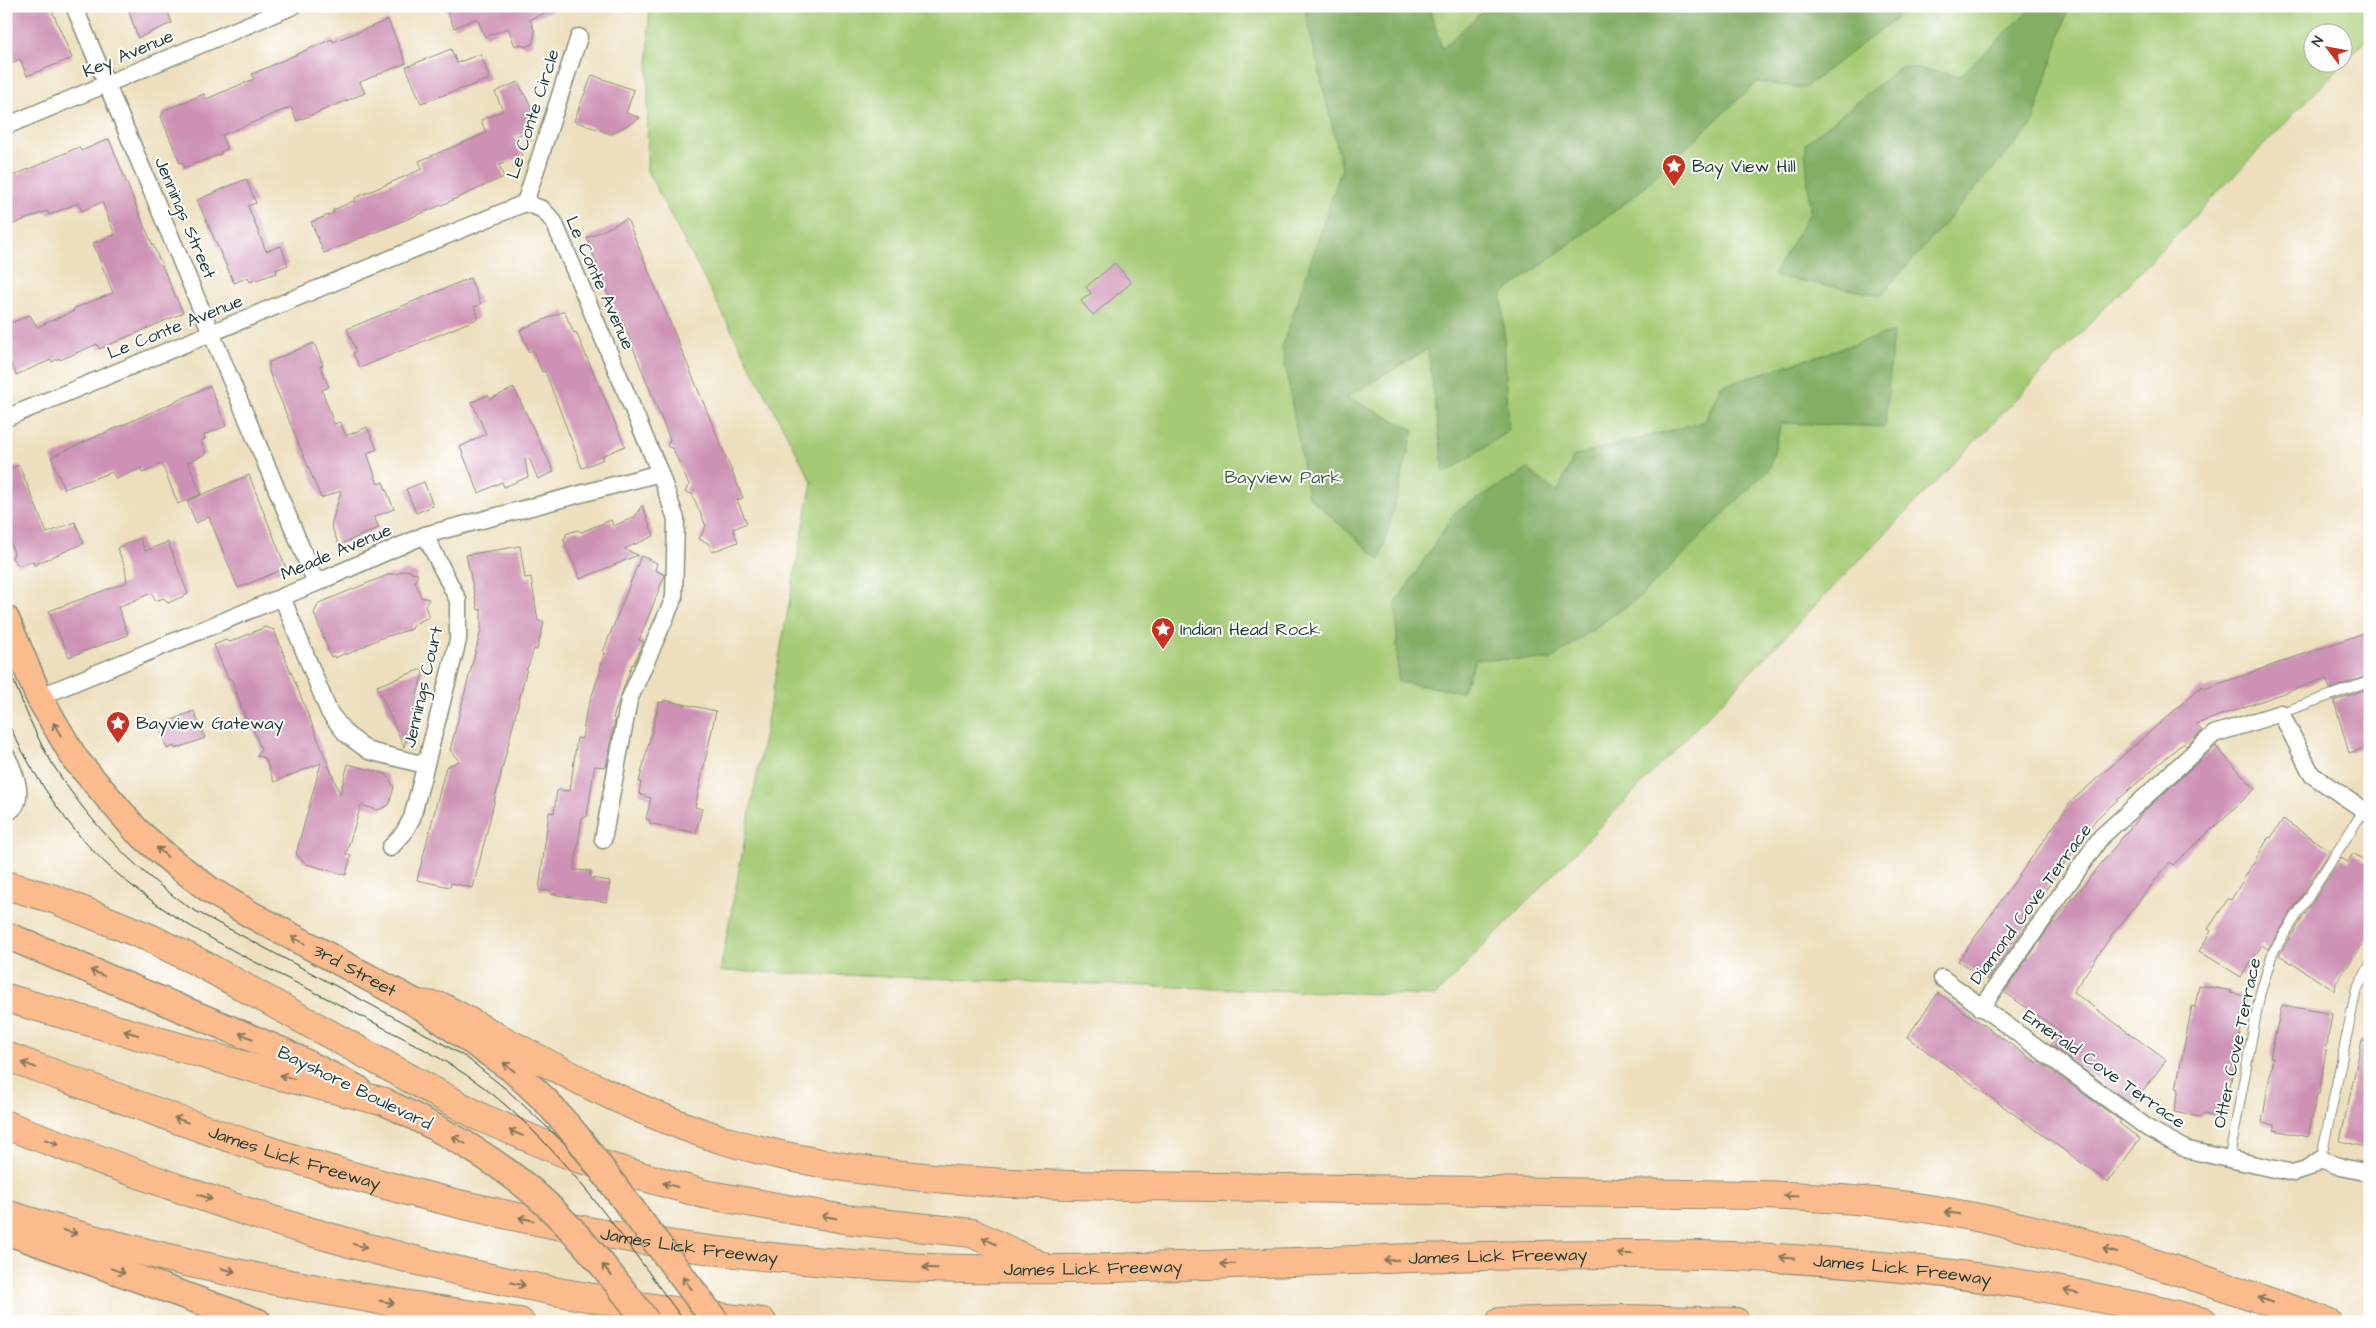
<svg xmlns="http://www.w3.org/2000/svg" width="2376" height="1328" viewBox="0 0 2376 1328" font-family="'Architects Daughter',sans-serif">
  <rect width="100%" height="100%" fill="#fff"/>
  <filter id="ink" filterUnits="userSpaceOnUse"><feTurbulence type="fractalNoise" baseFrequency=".02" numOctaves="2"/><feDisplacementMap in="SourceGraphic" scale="10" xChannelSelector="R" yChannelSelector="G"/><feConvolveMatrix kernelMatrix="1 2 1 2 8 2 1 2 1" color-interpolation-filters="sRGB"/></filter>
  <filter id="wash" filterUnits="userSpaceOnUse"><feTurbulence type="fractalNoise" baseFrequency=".0096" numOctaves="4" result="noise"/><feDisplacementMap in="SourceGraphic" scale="20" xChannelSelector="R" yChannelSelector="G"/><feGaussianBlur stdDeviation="1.12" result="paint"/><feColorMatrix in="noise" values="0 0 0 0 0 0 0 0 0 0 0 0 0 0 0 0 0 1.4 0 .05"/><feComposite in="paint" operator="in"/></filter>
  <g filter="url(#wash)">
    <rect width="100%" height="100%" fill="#eddfbd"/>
    <path fill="#a5ca74" stroke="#628454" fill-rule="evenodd" d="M649,6H2370V40H2366L1435,996L720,971L812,482L647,171ZM2314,32H2344V62H2314Z"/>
    <g fill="#84ae66" stroke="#52764d">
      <path d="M1304,6H1428L1442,49L1488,6H1903L1895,19L1804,88L1757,82L1632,198L1502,294L1509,431L1444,474L1428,349L1347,397L1414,430L1380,560L1308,496L1282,347L1342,168Z"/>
      <path d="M2034,6H2069L2032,125L1881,295L1773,276L1810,212L1805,144L1902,66L1960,76Z"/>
      <path d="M1893,332L1885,427L1781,423L1770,468L1642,595L1550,660L1476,659L1462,692L1398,682L1396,603L1456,511L1528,469L1557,493L1574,456L1705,421L1721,386Z"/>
    </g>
    <g id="blocks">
      <g fill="#cd91b4">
        <path d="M6,6H50L72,58L27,76L20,59L6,66Z"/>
        <path d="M127,6H166L172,23L138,38Z"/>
        <path d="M445,6H561V7L530,19L535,33L532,44L525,47L520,44L515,46L508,28L485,37L477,18L454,28Z"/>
        <path d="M388,20L406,63L360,82L365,93L297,121L291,107L222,135L227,149L220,152L221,154L184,168L182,162L180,163L161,117L165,110L204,94L206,99L254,79L252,74L332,39L333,42Z"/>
        <path d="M451,49L457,63L480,54L490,79L421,103L406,67Z"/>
        <path d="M592,75L634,90L626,113L640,118L611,134L574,121Z"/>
        <path d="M518,82L533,110L526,132L514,137L522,156L499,165L504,177L444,204L324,253L311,222L334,213L333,210L356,200L355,198L422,169L419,161L486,133L481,120L503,111L495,92Z"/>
        <path d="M109,139L143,223L183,313L99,349L97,344L60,360L59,358L52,362L51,360L16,375L6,351V325L30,315L37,327L74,311L73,309L113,293L93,243L115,235L102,202L82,211L78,203L49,215L47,211L6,227V179L79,147L81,151Z"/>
        <path d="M246,179L256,203L248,206L266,251L281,246L288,265L276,270L277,273L250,282L248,277L234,283L197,200Z"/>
        <path d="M627,219L743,498L737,500L747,523L733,529L738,542L712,552L708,543L699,539L706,526L692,494L685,492L689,485L673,449L667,446L670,440L624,325L608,295L587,238Z"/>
        <path d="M1115,263L1131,283L1093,315L1081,301L1091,293L1086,287Z"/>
        <path d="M470,278L481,304L474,307L479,318L360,368L353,353L356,351L347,329Z"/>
        <path d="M564,311L574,333L576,332L625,446L602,456L604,459L582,468L545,371L542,372L533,350L529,352L520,330Z"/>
        <path d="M314,343L323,365L320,366L329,387L322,390L334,424L340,422L346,436L367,427L377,449L367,453L378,484L383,482L394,509L374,517L379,528L339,545L331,525L341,491L321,498L269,372V362Z"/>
        <path d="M210,386L226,426L204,435L205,439L201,441L206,454L188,462L201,494L178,504L162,464L142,473L141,468L116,479L112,472L64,489L51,457Z"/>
        <path d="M514,388L554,472L538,479L529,458L525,459L528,477L504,487L502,482L479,493L460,447L486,434L472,402L488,395L490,399Z"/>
        <path d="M19,465L47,533L75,522L84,543L34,565L33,561L19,566L12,558L14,553L6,532V470Z"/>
        <path d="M249,475L286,568L238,588L209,517L196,523L187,501Z"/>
        <path d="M424,482L433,506L416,513L406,489Z"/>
        <path d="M642,505L654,536L624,549L638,555L580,579L563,539L566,538V534L577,530L581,532L611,520L613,526L635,517Z"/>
        <path d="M140,538L145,551L168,542L188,594L168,603L164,598L155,601L152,593L118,607L128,635L69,657L49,611L127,582L125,567L117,548Z"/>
        <path d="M520,546L525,578L531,577L538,621L544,622L537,650L534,649L526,672L473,888L451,883L450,887L417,880L446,767L459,761L450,750L481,630V609L478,610L466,555Z"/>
        <path d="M641,556L657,563L655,570L665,575L639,640L644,642L633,665L632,664L613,718L615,719L606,767L595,766L594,769L587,817H582L574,870L591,871L590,878L610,881L607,902L551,894V891L539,890L549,812L554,813L557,790L570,791L577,738L582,739L586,713L601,669L600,668L605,653L603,652Z"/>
        <path d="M406,570L418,574L415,581L421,597L429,599L425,606L429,617L414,624L412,629L381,638L346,655V653L335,658L334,656L331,657L314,613L319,603L390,574H396Z"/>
        <path d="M265,627L274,630L340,794L348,764L386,774L394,787L389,805L378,810L361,805L346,854L351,856L346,875L306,864L296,854L321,763L274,782L265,758L257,756L261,749L251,724L247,723L232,680L228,678L214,645L226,640L230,642Z"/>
        <path d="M2370,631V675L2330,689L2326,678L2196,724L2202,731L2186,746L2183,743L2097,818L2029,913L2033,916L1988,980L1958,961L2069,805L2068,804L2202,686L2204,689Z"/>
        <path d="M424,668L404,747L377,686Z"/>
        <path d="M2370,688V746L2349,753L2334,701Z"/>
        <path d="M664,700L716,711L695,807L702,809L696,833L649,823L650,820L646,819L651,798L641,795L639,793L641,782H639L659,702L663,703Z"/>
        <path d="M194,711L205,738L175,749L174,746L167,749L161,732L167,722Z"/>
        <path d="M2216,746L2255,789L2173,865L2170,862L2112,935L2073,992L2166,1060L2133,1105L2050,1045L2060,1031L2004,992L2049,928L2143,812Z"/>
        <path d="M2283,819L2330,851L2268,949L2262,945L2241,977L2199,951L2211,931L2208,929L2228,899L2231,900L2269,837L2271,838Z"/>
        <path d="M2353,853L2370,864V933L2336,983L2335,991L2279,955L2341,858L2348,862Z"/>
        <path d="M2199,985L2232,991L2230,993L2247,996L2224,1118L2202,1114L2201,1117L2174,1112L2179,1089L2176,1088L2192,1006L2195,1007Z"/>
        <path d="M1938,993L2037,1063L2038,1061L2121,1121L2119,1123L2140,1139L2108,1182L1907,1037Z"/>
        <path d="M2282,1005L2332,1014L2319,1094H2317L2308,1137L2274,1130V1125L2262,1123L2273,1057H2270Z"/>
        <path d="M2362,1040H2370V1148L2340,1141Z"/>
      </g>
    </g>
  </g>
  <g filter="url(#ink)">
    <use href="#blocks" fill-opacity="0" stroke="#868e78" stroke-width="1"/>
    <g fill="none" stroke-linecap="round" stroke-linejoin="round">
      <g stroke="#868e78" stroke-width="11">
        <g id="lane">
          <path d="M2281,713L2370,681"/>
          <path d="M2321,1159L2356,991L2370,965"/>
          <path d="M2229,1160L2260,994L2273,952L2364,810"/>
        </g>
      </g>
      <g stroke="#868e78" stroke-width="19">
        <g id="street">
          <path d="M74,6L316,583"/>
          <path d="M6,126L293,6"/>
          <path d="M525,203L579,37"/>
          <path d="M6,418L525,203L542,209L554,222L660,473L676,519L674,598L629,700L603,840"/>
          <path d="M282,597L329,712L346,734L369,751L425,765"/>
          <path d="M39,697L316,583L425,535L660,473"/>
          <path d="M6,755C14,770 29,803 6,813"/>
          <path d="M390,848L403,834L412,818L458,640V600L425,535"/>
          <path d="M1942,978L2149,1129L2188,1150L2293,1173L2307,1169L2321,1159L2341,1167L2370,1173"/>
          <path d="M1981,1008L2101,837L2214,734L2281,713L2312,775L2370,814"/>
        </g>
      </g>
      <g stroke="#868e78" stroke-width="29">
        <g id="primary">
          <path id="s1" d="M6,619L39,697L75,759L137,831L173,862L210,890L250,914L418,1004L512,1069L545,1100"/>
          <path d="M6,935L282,1051L358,1089"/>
          <path d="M6,1231L258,1322"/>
        </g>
      </g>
      <g stroke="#868e78" stroke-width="30">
        <g id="highway">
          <path d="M6,885L54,899L150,938L202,964L480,1117L574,1157L704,1194L844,1219L972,1233L1041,1266"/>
          <path d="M6,998L281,1076L385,1102"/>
          <path d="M418,1004L442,1007C535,1057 628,1111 730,1142C889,1188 1056,1185 1221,1187C1399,1190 1577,1192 1755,1195C1807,1196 1858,1199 1910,1206C2053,1226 2192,1274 2327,1322"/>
          <path id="s2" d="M6,1056C101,1091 195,1128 292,1158C484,1218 685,1255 886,1266C983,1272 1081,1269 1178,1266C1331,1261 1484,1254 1638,1254C1829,1255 2019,1274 2204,1322"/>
          <path d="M6,1125C109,1163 210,1202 315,1233C461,1276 611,1306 762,1322"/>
          <path d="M6,1214C174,1266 347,1297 520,1322"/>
          <path d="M1500,1322L1624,1319L1736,1322"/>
        </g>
      </g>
      <use href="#lane" stroke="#fff" stroke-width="9"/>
      <use href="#street" stroke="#fff" stroke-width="16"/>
      <use href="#primary" stroke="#fbbb8c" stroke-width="26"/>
      <use href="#highway" stroke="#fbbb8c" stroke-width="28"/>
      <g stroke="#1f3d34" stroke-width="1">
        <path d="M6,662C19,693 30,724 46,753C82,815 131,867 190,908L433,1038L467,1058L506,1089L564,1143L700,1322"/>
        <path d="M6,719C33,775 66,828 113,870C184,933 278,972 361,1016C403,1038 444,1058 482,1086C565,1149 623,1239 685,1322"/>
      </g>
      <g stroke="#868e78" stroke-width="29" stroke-linecap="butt">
        <g id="primary-bridge">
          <path d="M545,1100L576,1135L716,1322"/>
          <path d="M385,1102C441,1129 497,1159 543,1201C582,1237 615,1280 647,1322"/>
        </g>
      </g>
      <use href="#primary-bridge" stroke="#fbbb8c" stroke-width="26"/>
    </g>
    <defs><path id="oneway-shaft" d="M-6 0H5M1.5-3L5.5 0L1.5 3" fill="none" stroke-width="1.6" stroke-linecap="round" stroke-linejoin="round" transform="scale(1.25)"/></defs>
    <g stroke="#82765c">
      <use href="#oneway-shaft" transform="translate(57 729) rotate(-120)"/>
      <use href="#oneway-shaft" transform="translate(162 852) rotate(-138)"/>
      <use href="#oneway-shaft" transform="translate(298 940) rotate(-152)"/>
      <use href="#oneway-shaft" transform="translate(97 973) rotate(-157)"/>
      <use href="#oneway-shaft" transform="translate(131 1033) rotate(-164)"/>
      <use href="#oneway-shaft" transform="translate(246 1036) rotate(-157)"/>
      <use href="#oneway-shaft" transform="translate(29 1065) rotate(-160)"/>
      <use href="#oneway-shaft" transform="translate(509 1067) rotate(-141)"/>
      <use href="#oneway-shaft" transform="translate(287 1077) rotate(-165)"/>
      <use href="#oneway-shaft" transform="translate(181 1120) rotate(-160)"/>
      <use href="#oneway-shaft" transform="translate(516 1133) rotate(-157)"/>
      <use href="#oneway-shaft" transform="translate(459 1140) rotate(-150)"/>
      <use href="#oneway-shaft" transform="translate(52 1142) rotate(20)"/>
      <use href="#oneway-shaft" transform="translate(670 1185) rotate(-165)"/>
      <use href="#oneway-shaft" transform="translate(1791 1196) rotate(-179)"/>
      <use href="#oneway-shaft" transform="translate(205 1197) rotate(19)"/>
      <use href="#oneway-shaft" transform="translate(1952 1213) rotate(-170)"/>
      <use href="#oneway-shaft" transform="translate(829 1217) rotate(-170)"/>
      <use href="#oneway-shaft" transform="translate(526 1219) rotate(-169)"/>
      <use href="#oneway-shaft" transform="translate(70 1232) rotate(15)"/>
      <use href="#oneway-shaft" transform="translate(989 1241) rotate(-155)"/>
      <use href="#oneway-shaft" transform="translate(360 1246) rotate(16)"/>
      <use href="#oneway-shaft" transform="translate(2110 1251) rotate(-164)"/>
      <use href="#oneway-shaft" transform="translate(1625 1254) rotate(180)"/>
      <use href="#oneway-shaft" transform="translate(1787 1258) rotate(-176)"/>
      <use href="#oneway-shaft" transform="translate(1391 1260) rotate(178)"/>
      <use href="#oneway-shaft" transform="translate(1228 1264) rotate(178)"/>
      <use href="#oneway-shaft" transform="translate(930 1268) rotate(-178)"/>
      <use href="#oneway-shaft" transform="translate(228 1270) rotate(13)"/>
      <use href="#oneway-shaft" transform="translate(607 1270) rotate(-129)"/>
      <use href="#oneway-shaft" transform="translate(118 1271) rotate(20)"/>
      <use href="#oneway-shaft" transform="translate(687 1283) rotate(-127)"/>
      <use href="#oneway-shaft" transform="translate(518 1284) rotate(11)"/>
      <use href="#oneway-shaft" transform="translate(2071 1292) rotate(-169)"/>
      <use href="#oneway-shaft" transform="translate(2265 1300) rotate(-161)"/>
      <use href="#oneway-shaft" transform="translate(387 1302) rotate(9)"/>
    </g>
  </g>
  <defs>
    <g id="sight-pin" transform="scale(1.25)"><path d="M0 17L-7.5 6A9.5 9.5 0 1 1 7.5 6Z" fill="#c8321e" stroke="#fff"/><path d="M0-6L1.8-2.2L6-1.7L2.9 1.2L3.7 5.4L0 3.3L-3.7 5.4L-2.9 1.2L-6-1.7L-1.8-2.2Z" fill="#fff"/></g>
  </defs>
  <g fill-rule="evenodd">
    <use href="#sight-pin" x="1674" y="166"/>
    <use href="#sight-pin" x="1163" y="629"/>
    <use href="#sight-pin" x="118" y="723"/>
  </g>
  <g text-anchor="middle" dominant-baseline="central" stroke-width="4" stroke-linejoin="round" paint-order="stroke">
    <g font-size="18" fill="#1f3d34" stroke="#fff">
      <text transform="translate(128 54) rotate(-23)">Key Avenue</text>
      <text transform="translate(533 114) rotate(-72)">Le Conte Circle</text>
      <text transform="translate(185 218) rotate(67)">Jennings Street</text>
      <text transform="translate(600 283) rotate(66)">Le Conte Avenue</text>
      <text transform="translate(175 327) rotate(-22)">Le Conte Avenue</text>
      <text transform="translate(336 552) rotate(-23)">Meade Avenue</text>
      <text transform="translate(423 687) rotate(-77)">Jennings Court</text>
      <text transform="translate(2031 904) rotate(-54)">Diamond Cove Terrace</text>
      <text stroke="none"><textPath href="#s1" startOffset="511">3rd Street</textPath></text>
      <text transform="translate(2237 1043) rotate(-78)">Otter Cove Terrace</text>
      <text transform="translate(2104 1069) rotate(35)">Emerald Cove Terrace</text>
      <text transform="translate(355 1088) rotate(26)">Bayshore Boulevard</text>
      <text stroke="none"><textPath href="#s2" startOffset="306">James Lick Freeway</textPath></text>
      <text stroke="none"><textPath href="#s2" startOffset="711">James Lick Freeway</textPath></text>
      <text stroke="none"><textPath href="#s2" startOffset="1521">James Lick Freeway</textPath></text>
      <text stroke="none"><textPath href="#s2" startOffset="1116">James Lick Freeway</textPath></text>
      <text stroke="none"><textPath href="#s2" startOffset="1926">James Lick Freeway</textPath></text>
    </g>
    <g font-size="18" fill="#1f3d34" stroke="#fff" text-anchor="start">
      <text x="1692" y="166">Bay View Hill</text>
      <text x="1180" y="629">Indian Head Rock</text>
      <text x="136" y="723">Bayview Gateway</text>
    </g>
    <g font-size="18" fill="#406044" stroke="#fff">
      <text x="1283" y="477">Bayview Park</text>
    </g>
  </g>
  <rect width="2376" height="1328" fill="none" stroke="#fff" stroke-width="25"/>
  <g transform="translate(2328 48) rotate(302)"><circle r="24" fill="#ffffff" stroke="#a5b1ae"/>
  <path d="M0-4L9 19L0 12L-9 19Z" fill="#c8321e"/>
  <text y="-8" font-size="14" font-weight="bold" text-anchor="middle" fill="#1f3d34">N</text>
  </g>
</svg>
